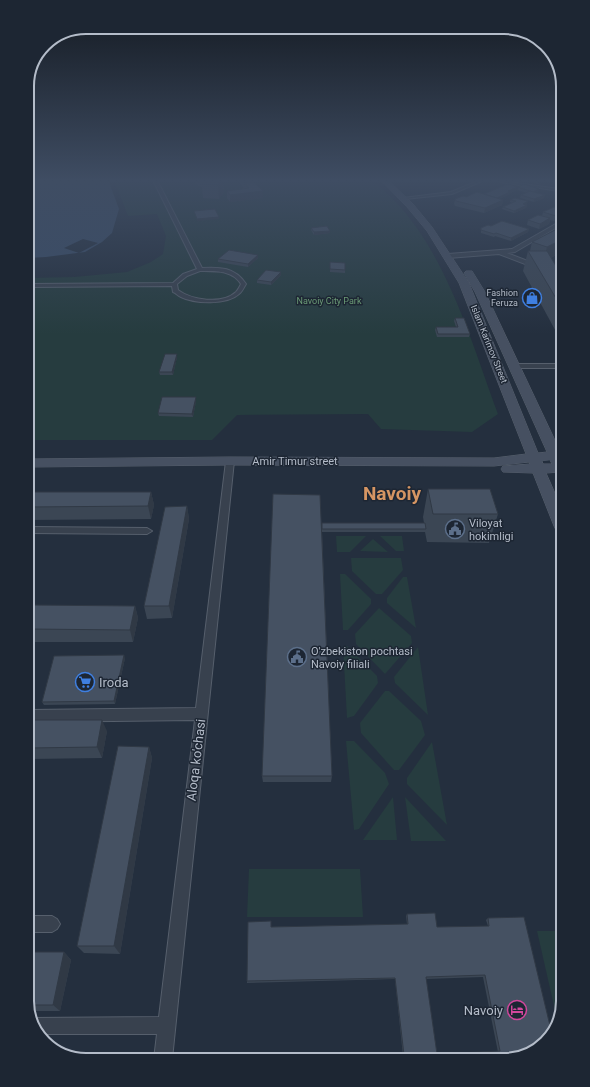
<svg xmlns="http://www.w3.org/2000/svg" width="590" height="1087" viewBox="0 0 590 1087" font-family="Roboto,sans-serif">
  <rect width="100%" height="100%" fill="#242f3e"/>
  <g fill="#263c3f">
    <path d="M115,182H374C442,235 469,336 498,414L472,432L381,429L368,414L237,415L212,440H29L28,278L74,277L127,272L151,262L163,254L166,236L157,214L128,216Z"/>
    <path d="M336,536H366L350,552H337Z"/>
    <path d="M380,536H402L404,551H396Z"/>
    <path d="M373,539L388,552L360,551Z"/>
    <path d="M351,558H401L403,570L382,594H376L352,571Z"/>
    <path d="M340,574H345L371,599V604L348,630H343Z"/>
    <path d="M403,577H407L416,628L387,603V598Z"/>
    <path d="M379,608L411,636L412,643L385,674L356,644L355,634Z"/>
    <path d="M343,646H347L377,676L378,683L354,716L347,718Z"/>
    <path d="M418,647L428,715L395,683L394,677Z"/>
    <path d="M385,691H389L421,721L425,735L399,770H394L361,733L360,723Z"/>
    <path d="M346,741H354L385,773L389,784L359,829L354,830Z"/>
    <path d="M432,742L447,825L407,784V778Z"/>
    <path d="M393,797L397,840H363Z"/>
    <path d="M405,797L446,841H411Z"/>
    <path d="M249,869H360L363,917H247Z"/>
    <path d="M537,931H559L563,945V1001L557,1019Z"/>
  </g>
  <path fill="#394c67" d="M28,182H109L119,209L112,233L102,242L85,252L46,257L28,258Z"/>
  <path fill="#242f3e" d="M83,239L98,243L79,253L64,248Z"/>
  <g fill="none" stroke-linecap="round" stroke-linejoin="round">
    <g stroke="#565f6c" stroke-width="2">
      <path id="pedestrian" d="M154,182H158L202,268C220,267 235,267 246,284C244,287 242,292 239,294C227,305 195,304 181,297C178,296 176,293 173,292L172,286L28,287V284L173,283L183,274L197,269ZM200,271C216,271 232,270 241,284C240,286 238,290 236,292C222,305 191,300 178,290L177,284L187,276Z"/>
    </g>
    <g stroke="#565f6c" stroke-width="2">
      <g id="minor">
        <path d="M475,182H480L452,194L405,199L403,198L451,192Z"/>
        <path d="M500,182H509L559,189V191Z"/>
        <path d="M559,222V226L515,252L507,253L559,273V277L499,254L448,258L445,256L448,254L512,249Z"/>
        <rect x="511" y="364" width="49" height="4"/>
        <path d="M230,458L234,461L172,1059H154L157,1034H40L32,1024V1018L159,1017L195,720L30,722V710L196,708L226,461Z"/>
        <path d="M29,527L147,528L152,531L147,534L29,533Z"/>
        <path d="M31,916H52L57,919L60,924L57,929L52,932H31Z"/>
      </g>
    </g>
    <g stroke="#565f6c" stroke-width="1">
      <path id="secondary" d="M383,182H390L413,204L432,227L469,283L538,453L547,452L475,292L464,273L466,271H472L485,292L560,451V472L546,473L561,507V531L556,530L554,526L533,473L503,472L501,469L503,466L530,464L529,462L494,466L230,465L29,467V459L230,457L494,458L526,454L459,283L427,231L407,207ZM550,460L552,464H543L542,461Z"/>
    </g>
    <use href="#pedestrian" fill="#38414e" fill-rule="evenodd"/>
    <use href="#minor" fill="#38414e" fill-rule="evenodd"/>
    <use href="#secondary" fill="#465061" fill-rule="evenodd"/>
  </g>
  <g fill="#3b4654" fill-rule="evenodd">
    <path d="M195,182H223L224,192L219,199L203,198L202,187L196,185Z"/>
    <path d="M239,182H254L263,198L230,202L227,198V191L244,189Z"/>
    <path d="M529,182H544L538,184Z"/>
    <path d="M518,187L539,189V191L535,193L545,195L544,198L534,202L520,198L521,195L527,193L517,190Z"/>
    <path d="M517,190L510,193V194L499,199L503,200L502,205L484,213L455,206L454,204L455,199L466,197Z"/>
    <path d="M510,200L527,204L526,205H527L526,208L514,213L502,209L503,207L512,203L510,202Z"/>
    <path d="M558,204H559V218L554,221L550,220L549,224L539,229L527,225L528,220L542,216L543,212L557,208Z"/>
    <path d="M491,226L529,229L528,232L511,241L495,236L494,237L481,233V228Z"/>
    <path d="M311,228L330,231V233L314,235L311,230Z"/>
    <path d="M559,228V253L551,258L559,271L560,339L523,271L528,251H530L532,242Z"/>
    <path d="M258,255V258L248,267L218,262V259Z"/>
    <path d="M330,262L345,263V273L330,272Z"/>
    <path d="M281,275L271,285L257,283V280Z"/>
    <path d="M455,318L470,334L469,337H437L435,330L436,327H456L454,321Z"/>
    <path d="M177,354V357L173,375H160L159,372Z"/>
    <path d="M196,397V401L193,417L159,416L158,413Z"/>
    <path d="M428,489L498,514L489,543L427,542L425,532H322L332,776L331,782H263L262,776L322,523H424L423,517Z"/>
    <path d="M29,492H151L154,505L151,519L29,520Z"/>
    <path d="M187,506L189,519L172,618L147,619L144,606Z"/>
    <path d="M30,605L135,606L138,618L133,642H30Z"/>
    <path d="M125,658L115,704L44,705L42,702Z"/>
    <path d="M30,720L107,731L102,758L30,759Z"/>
    <path d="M149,747L152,758L120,954L84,953L77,946Z"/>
    <path d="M407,914L437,927L488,926L486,920L488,918L527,1055L392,1057L393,1056H403L395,979L247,983V981L271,927L407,924L406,916ZM483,977L498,1052L437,1054L426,979Z"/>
    <path d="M31,952H64L71,960L60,1011H32Z"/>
  </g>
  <g fill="#303945">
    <path d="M221,182H223L224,192L219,199L218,185Z"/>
    <path d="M539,182H544L538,184Z"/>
    <path d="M518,187L517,190L510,193V194L496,200L497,198L508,191Z"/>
    <path d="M539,189V191L532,194L533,192Z"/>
    <path d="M263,191V198L230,202V195Z"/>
    <path d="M545,195L544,198L534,202V199Z"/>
    <path d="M503,200L502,205L484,213L485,208Z"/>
    <path d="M528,201L527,204L522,206L523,204Z"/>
    <path d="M527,205L526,208L514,213V211Z"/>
    <path d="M559,214V218L554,221L556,216Z"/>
    <path d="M219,217V219L197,221V219Z"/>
    <path d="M550,218L549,224L539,229L540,224Z"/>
    <path d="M529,229L528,232L511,241V238Z"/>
    <path d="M330,231V233L314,235V232Z"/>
    <path d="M559,241V253L543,262L547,247Z"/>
    <path d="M258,255V258L248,267V264Z"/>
    <path d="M281,272V275L271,285V282Z"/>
    <path d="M177,354V357L173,375L172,372Z"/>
    <path d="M196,397V401L193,417L192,414Z"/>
    <path d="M151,492L154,505L151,519L148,506Z"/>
    <path d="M187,506L189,519L172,618L169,606Z"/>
    <path d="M135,606L138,618L133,642L130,630Z"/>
    <path d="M124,655L125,658L115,704L114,701Z"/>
    <path d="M102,720L107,731L102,758L97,747Z"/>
    <path d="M149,747L152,758L120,954L114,946Z"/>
    <path d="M64,952L71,960L60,1011L53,1005Z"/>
  </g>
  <g fill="#455162" stroke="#303945" fill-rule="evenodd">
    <path d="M204,182H221L218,185L202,184Z"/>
    <path d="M244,182H254L263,191L230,195L227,191L249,188Z"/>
    <path d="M508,184L518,187L508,191L510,192L497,198L484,194Z"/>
    <path d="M524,184L539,189L533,192L518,187Z"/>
    <path d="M530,191L545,195L534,199L521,195Z"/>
    <path d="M477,192L503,200L485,208L456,201L455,199L463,196L466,197Z"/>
    <path d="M515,198L528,201L523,204L527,205L514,211L503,207L516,201L510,200Z"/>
    <path d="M554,207L559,208V214L556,216L543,212Z"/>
    <path d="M215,209L219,217L197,219L194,211Z"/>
    <path d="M538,215L550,218L540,224L528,220Z"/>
    <path d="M502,221L529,229L511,238L496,233L494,234L481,230V228L488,225L491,226Z"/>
    <path d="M327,226L330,231L314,232L311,228Z"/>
    <path d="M559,228V241L547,247L532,242Z"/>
    <path d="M229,250L258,255L248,264L218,259Z"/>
    <path d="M528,251H547L559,271L560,305Z"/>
    <path d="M330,262L345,263V270L330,269Z"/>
    <path d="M266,270L281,272L271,282L257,280Z"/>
    <path d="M455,318H464L470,334H438L436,327H458Z"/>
    <path d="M165,354H177L172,372H159Z"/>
    <path d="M162,397H196L192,414L158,413Z"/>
    <path d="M428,489H490L498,514H433Z"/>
    <path d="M29,492H151L148,506L29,507Z"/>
    <path d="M273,494L320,495L332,776H262Z"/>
    <path d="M187,506L169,606H144L165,507Z"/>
    <path d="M322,523H425L426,529H322Z"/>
    <path d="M30,605L135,606L130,630L30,629Z"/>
    <path d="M124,655L114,701L42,702L54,656Z"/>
    <path d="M30,720H102L97,747L30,748Z"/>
    <path d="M118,746L149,747L114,946H77Z"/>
    <path d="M435,913L437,927L489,926L488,918L524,917L552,1034L527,1055L393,1057V1056L404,1055L395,978L247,981L248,922L271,921V927L408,924L407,914ZM485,975L500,1051L437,1054L426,977Z"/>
    <path d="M31,952H64L53,1005H32Z"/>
  </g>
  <linearGradient id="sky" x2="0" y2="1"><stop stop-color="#141a22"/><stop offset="0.54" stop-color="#3f4d63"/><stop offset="1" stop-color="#3f4d63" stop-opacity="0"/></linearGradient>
  <rect width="590" height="334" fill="url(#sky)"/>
  <defs>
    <g id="shop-ring" transform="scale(1)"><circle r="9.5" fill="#1d2633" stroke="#3f7fe0" stroke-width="1.5"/><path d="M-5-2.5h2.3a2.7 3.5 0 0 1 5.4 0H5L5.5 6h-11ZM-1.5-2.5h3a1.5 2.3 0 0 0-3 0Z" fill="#3f7fe0"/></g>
    <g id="civic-ring" transform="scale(1)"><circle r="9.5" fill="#1d2633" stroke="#5c6f8a" stroke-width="1.5"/><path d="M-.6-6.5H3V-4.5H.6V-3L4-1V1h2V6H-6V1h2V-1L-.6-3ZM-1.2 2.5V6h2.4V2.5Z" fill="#5c6f8a"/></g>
    <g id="supermarket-ring" transform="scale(1)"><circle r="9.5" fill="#1d2633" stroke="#3f7fe0" stroke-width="1.5"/><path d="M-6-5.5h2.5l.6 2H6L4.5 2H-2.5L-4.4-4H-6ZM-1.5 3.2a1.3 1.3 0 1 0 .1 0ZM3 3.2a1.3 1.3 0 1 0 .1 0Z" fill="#3f7fe0"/></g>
    <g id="hotel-ring" transform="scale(1)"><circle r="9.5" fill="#1d2633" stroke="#d1479c" stroke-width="1.5"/><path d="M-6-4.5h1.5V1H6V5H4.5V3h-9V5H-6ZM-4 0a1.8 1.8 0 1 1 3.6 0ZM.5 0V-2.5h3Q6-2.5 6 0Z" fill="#d1479c"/></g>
  </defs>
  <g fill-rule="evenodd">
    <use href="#shop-ring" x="532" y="298"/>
    <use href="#civic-ring" x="455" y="529"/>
    <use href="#civic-ring" x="297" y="657"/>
    <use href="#supermarket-ring" x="85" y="682"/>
    <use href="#hotel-ring" x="517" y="1010"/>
  </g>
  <g text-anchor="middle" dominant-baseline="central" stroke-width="3" stroke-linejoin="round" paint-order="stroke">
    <g font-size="9" fill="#b4bcc9" stroke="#1d2633" text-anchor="end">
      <text x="518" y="293">Fashion<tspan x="518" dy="10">Feruza</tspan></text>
    </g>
    <g font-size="9" fill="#6b9a76" stroke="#1d2633">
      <text x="329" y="301">Navoiy City Park</text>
    </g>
    <g font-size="9" fill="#b4bcc9" stroke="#1d2633">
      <text transform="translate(489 344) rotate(68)">Islam Karimov Street</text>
    </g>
    <g font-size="11" fill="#b4bcc9" stroke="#1d2633">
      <text x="295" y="461">Amir Timur street</text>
    </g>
    <g font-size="11" fill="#b4bcc9" stroke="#1d2633" text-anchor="start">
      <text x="469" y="523">Viloyat<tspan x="469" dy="13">hokimligi</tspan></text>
      <text x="311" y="651">O'zbekiston pochtasi<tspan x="311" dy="13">Navoiy filiali</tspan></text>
    </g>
    <g font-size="13" fill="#b4bcc9" stroke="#1d2633" text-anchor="start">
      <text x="99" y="682">Iroda</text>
      <text x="503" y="1010" text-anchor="end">Navoiy</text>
    </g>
    <g font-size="13" fill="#b4bcc9" stroke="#1d2633">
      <text transform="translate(196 760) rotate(-83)">Aloqa ko'chasi</text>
    </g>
    <g font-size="19" font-weight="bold" fill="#d59563" stroke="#1d2633">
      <text x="392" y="493">Navoiy</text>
    </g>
  </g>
  <path d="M0 0H590V1087H0ZM86 34H504A52 52 0 0 1 556 86V1001A52 52 0 0 1 504 1053H86A52 52 0 0 1 34 1001V86A52 52 0 0 1 86 34Z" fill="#1d2633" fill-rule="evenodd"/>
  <path fill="none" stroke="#b4bcc9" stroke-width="2" d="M86 34H504A52 52 0 0 1 556 86V1001A52 52 0 0 1 504 1053H86A52 52 0 0 1 34 1001V86A52 52 0 0 1 86 34Z"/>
</svg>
